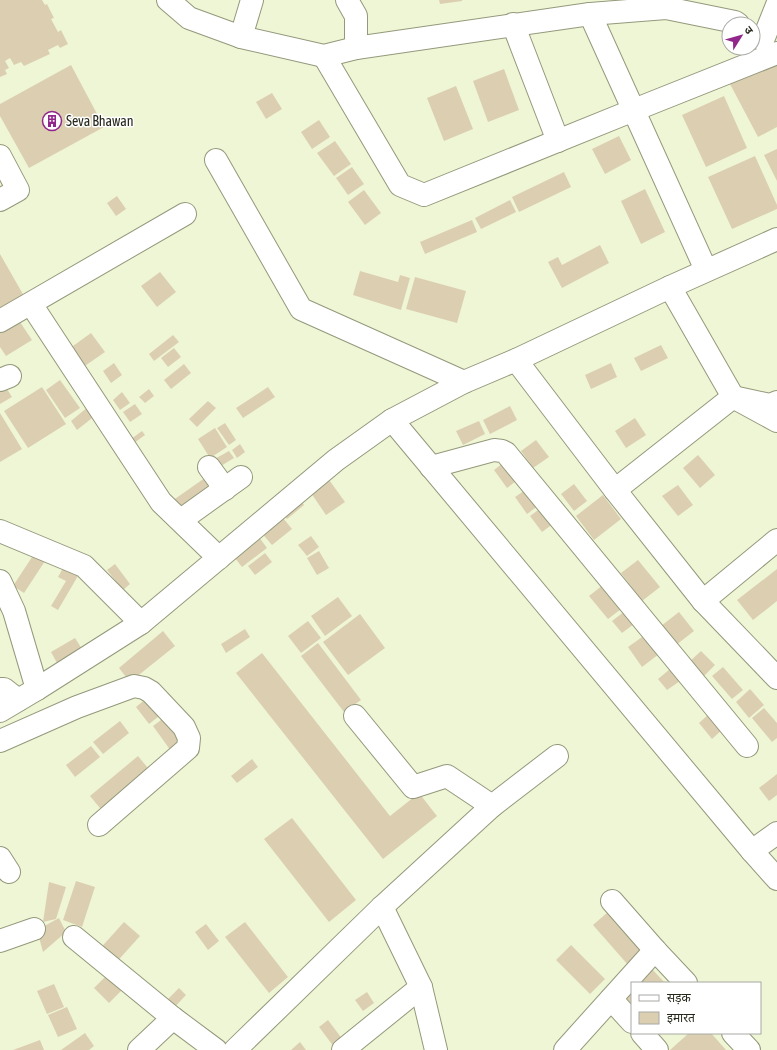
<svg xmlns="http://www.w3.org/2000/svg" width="777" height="1050" viewBox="0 0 777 1050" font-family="'Asap Condensed','Noto Sans Devanagari',sans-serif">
  <rect width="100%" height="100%" fill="#eff6d5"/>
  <g fill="#dccfb1">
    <path d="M0,0H42L45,5L47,4L54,18L51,19L58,32L61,30L68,44L60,48L58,45L48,50L50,54L24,66L21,62L14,65L10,58L5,61L9,68L5,70L7,74L0,77Z"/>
    <path d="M439,0H462V1L440,4Z"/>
    <path d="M776,60L777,62V127L758,137L730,84Z"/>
    <path d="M71,65L104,127L29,168L0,116V104Z"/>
    <path d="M504,69L519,110L488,122L473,81Z"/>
    <path d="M456,86L473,129L444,141L427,98Z"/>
    <path d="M272,93L282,109L266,119L256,102Z"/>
    <path d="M724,96L747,148L706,167L682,115Z"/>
    <path d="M319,120L330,137L312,149L301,132Z"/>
    <path d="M619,136L631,160L605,174L592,149Z"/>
    <path d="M335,141L351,164L334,176L317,153Z"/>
    <path d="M777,149V181L764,155Z"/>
    <path d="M755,156L777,205V209L732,229L708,177Z"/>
    <path d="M352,167L364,184L348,195L336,178Z"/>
    <path d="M564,172L571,187L519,212L512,197Z"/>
    <path d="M645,189L665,232L641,244L621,201Z"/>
    <path d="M364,190L381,213L365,225L348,202Z"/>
    <path d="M117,196L126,209L116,216L107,203Z"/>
    <path d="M510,200L516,212L481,229L475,218Z"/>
    <path d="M472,220L477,232L425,254L420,242Z"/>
    <path d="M600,245L609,263L562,288L548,262L558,257L562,265Z"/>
    <path d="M0,254L24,296L0,310Z"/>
    <path d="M360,271L398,282L400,275L410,278L401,310L353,295Z"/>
    <path d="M160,272L176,292L157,307L141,286Z"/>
    <path d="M415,277L466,291L457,323L406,309Z"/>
    <path d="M18,319L32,340L6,356L0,347V331Z"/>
    <path d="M91,333L105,352L79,370L66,351Z"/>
    <path d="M173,335L179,342L154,361L149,354Z"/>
    <path d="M661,345L668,358L641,371L634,358Z"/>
    <path d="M174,348L181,357L168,367L161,358Z"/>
    <path d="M114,363L122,375L111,383L103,371Z"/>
    <path d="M611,363L617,377L591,389L585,375Z"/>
    <path d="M184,364L191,373L171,389L164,380Z"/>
    <path d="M60,380L80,408L65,418L46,390Z"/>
    <path d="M2,381L12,397L0,404V382Z"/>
    <path d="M42,387L66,424L28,448L4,411Z"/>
    <path d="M268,387L275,397L243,418L236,408Z"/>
    <path d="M149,389L154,396L145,403L139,397Z"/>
    <path d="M122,392L130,403L120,410L113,400Z"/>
    <path d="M208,401L216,408L197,427L189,419Z"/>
    <path d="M135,404L142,414L130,422L123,412Z"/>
    <path d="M89,406L96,415L77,430L71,421Z"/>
    <path d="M510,406L517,420L490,434L483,420Z"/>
    <path d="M0,413L22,449L0,462Z"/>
    <path d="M635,418L646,435L626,448L615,431Z"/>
    <path d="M479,421L485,434L463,445L456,431Z"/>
    <path d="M225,423L236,440L229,445L217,428Z"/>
    <path d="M215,428L227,447L210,458L198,439Z"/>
    <path d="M142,431L145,435L130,446L127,442Z"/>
    <path d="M536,440L549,457L533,468L521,451Z"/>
    <path d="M240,444L245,452L237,458L232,450Z"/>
    <path d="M229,451L234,458L216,469L211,461Z"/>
    <path d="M698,455L715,475L700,488L683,468Z"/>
    <path d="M507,460L520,478L507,488L494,470Z"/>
    <path d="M209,475L217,486L180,512L172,501Z"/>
    <path d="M327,477L345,502L326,515L309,490Z"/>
    <path d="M574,484L587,501L574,511L561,494Z"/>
    <path d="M678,485L693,505L678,516L662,496Z"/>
    <path d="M531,486L542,503L527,514L515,497Z"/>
    <path d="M603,495L621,519L594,540L576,516Z"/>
    <path d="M298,497L304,505L287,519L280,511Z"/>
    <path d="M545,505L557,521L542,532L530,516Z"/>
    <path d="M279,513L292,529L272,545L259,530Z"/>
    <path d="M256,533L267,548L242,567L231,553Z"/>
    <path d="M311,536L319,547L307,556L298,545Z"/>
    <path d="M319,551L329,568L317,575L307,558Z"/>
    <path d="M265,553L272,562L255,575L248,566Z"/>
    <path d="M34,554L45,561L24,593L13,586Z"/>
    <path d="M638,560L660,587L642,601L621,573Z"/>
    <path d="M67,561L82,569L58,610L51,606L66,581L58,577Z"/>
    <path d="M115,564L130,584L123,590L107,570Z"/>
    <path d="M777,569V601L753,620L737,600Z"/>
    <path d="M603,585L621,609L608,619L589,596Z"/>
    <path d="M338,597L352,616L325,636L311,616Z"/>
    <path d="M625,611L634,624L622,633L612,621Z"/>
    <path d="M679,612L694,631L676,645L661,626Z"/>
    <path d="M360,614L385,648L348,675L323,642Z"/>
    <path d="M308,621L321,638L301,653L288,636Z"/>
    <path d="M245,629L250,637L226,653L221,644Z"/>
    <path d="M163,631L175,646L130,682L119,668Z"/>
    <path d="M645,635L659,654L642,667L628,647Z"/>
    <path d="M75,638L82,649L57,663L51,652Z"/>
    <path d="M318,643L361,700L344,712L301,656Z"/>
    <path d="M701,651L715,665L702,678L688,663Z"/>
    <path d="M262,653L390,816L419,793L437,816L383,859L236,673Z"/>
    <path d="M723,667L743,690L732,699L712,676Z"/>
    <path d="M670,669L680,681L667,690L658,679Z"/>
    <path d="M750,689L764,705L749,718L736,702Z"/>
    <path d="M148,697L162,714L149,724L136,707Z"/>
    <path d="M764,708L777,723V738L772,742L752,718Z"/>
    <path d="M709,714L723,729L712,739L699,723Z"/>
    <path d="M165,717L184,742L171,751L153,726Z"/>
    <path d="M120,721L129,733L103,754L93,742Z"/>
    <path d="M91,746L100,757L75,777L66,765Z"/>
    <path d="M138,756L152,773L104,813L90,796Z"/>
    <path d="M252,759L258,767L237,783L231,776Z"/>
    <path d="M777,774V795L769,801L759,788Z"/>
    <path d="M292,818L356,900L329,922L264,839Z"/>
    <path d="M76,881L95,887L82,927L63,920Z"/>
    <path d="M49,882L66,887L56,919L43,922Z"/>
    <path d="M608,912L643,953L629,966L593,925Z"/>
    <path d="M59,918L66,932L43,952L37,930Z"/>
    <path d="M124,922L140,936L113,966L97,952Z"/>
    <path d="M245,922L288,977L269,993L225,937Z"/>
    <path d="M206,924L219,941L208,950L195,932Z"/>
    <path d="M571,945L605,979L590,994L556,960Z"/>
    <path d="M652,969L665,983H636Z"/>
    <path d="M111,971L126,986L109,1003L94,988Z"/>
    <path d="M54,984L64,1007L47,1014L37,991Z"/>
    <path d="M632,987V1011L620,998Z"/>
    <path d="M179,988L186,995L172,1010L164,1003Z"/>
    <path d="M367,992L374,1003L363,1011L355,1000Z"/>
    <path d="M67,1007L77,1029L58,1037L48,1015Z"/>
    <path d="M328,1020L343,1040L334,1047L319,1027Z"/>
    <path d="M85,1033L94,1046L89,1050H61Z"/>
    <path d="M689,1033H711L726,1050H670Z"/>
    <path d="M40,1040L44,1050H13Z"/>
    <path d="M300,1042L306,1050H291Z"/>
  </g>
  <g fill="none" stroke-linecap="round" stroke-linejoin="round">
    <g stroke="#93997b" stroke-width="24">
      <g id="minor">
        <path d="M168,0L189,18L241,37L324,56L356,48L590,14L666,8L735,22L738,24"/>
        <path d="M347,0L356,16V48"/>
        <path d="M590,14L706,270"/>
        <path d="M513,24L558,141"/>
        <path d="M241,37L252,0"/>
        <path d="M763,40L777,5"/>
        <path d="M324,56L400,185L424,195L634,110L777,53"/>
        <path d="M0,156L18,190L0,200"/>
        <path d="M216,160L301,309L464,382"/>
        <path d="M670,287L733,397L777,421"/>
        <path d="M31,304L161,502L219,558"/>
        <path d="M0,321L185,214"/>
        <path d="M516,360L615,490L703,601L777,678"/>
        <path d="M0,380L10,376"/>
        <path d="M392,420L752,851L777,879"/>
        <path d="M209,467L225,489"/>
        <path d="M431,467L494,450L502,451L506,453L747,746"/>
        <path d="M615,490L733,397L770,405L777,402"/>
        <path d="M181,520L241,477"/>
        <path d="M0,531L84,566L141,623"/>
        <path d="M0,581L14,611L37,689"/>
        <path d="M703,601L777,540"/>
        <path d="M0,689H4L18,700"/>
        <path d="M0,711L37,689L141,623L336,460L392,420L464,382L516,360L670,287L777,239"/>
        <path d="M355,716L413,787L447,776L492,806"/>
        <path d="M0,741L77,707L134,686L144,688L151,692L184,727L189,738L188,748L99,825"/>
        <path d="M752,851L777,833"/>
        <path d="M0,858L9,872"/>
        <path d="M612,901L655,950L686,983"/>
        <path d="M382,907L421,987L436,1050"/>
        <path d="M74,937L173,1018L216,1050"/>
        <path d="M0,941L34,929"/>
        <path d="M611,999L632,1022"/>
        <path d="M642,1033L657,1050"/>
        <path d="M733,1033L749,1050"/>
        <path d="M139,1050L173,1018"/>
        <path d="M235,1050L382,907L492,806L557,756"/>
        <path d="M343,1050L421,987"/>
        <path d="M565,1050L655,950"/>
      </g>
    </g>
    <use href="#minor" stroke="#fff" stroke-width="22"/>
  </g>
  <defs>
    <g id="building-ring" transform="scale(1)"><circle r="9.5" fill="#fff" stroke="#91278a" stroke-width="1.5"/><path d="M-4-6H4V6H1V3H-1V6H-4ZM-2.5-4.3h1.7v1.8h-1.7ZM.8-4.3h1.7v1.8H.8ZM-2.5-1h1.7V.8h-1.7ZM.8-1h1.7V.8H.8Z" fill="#91278a"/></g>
  </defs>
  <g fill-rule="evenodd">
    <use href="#building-ring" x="52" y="121"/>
  </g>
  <g text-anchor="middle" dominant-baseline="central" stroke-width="3" stroke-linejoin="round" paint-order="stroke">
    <g font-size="14" fill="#25281b" stroke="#fff" text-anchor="start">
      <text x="66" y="121">Seva Bhawan</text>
    </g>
  </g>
  <rect x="631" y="982" width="130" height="52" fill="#ffffff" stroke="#a8a9a4"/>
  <rect x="639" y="995" width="20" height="6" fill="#ffffff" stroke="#a8a9a4"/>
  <text x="667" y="1002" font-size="12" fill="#25281b">सड़क</text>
  <rect x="639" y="1012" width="20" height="12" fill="#dccfb1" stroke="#a8a9a4"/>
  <text x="667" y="1022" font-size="12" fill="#25281b">इमारत</text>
  <g transform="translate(741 36) rotate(53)"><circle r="19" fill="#ffffff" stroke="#a8a9a4"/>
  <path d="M0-3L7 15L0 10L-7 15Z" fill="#91278a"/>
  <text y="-6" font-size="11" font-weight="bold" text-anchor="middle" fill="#25281b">उ</text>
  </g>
</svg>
